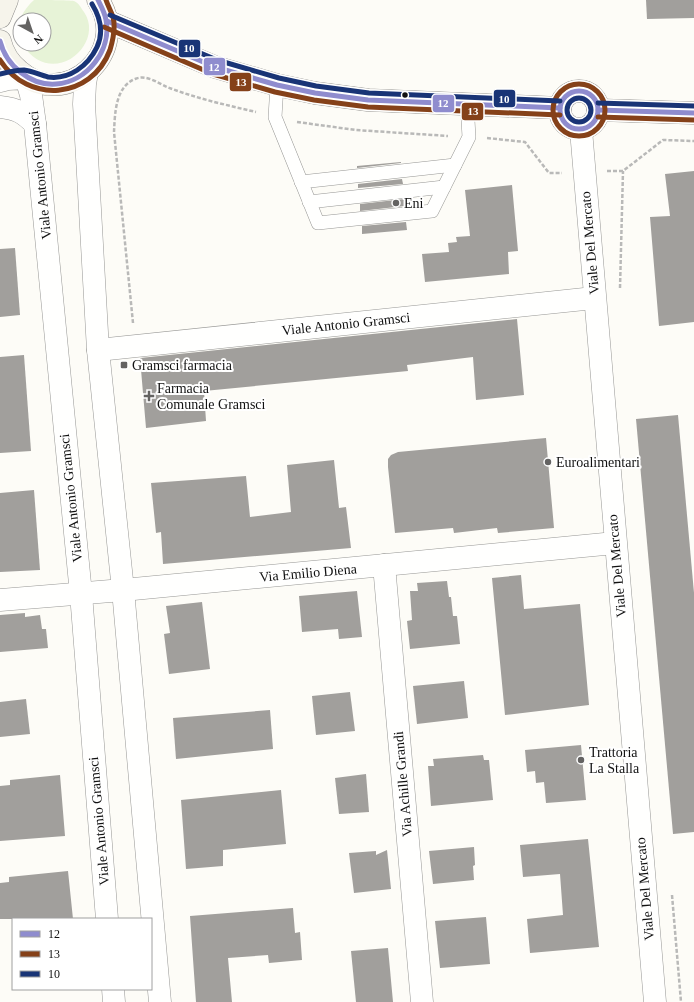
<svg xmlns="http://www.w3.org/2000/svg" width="694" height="1002" viewBox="0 0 694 1002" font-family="'Times New Roman',serif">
  <rect width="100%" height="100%" fill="#fdfcf7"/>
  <path fill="#e7f3d7" d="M34,0C42,0 68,0 74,1C79,3 81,8 84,12C106,44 52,91 22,44H44V20H20V37C16,22 23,10 34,0Z"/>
  <g fill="#a19f9c">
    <path d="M646,0H694V18L647,19Z"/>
    <path d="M401,162V163L357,168V166Z"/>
    <path d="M694,171V322L659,326L650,217L670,216L665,174Z"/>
    <path d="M402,179L403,184L358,188V184Z"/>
    <path d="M512,185L518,251L508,252L509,274L425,282L422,254L449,252L448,243L457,242L456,237L470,236L465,190Z"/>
    <path d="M404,199L405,206L360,211V204Z"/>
    <path d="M406,222L407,230L362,234V226Z"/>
    <path d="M15,248L20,315L0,317V249Z"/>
    <path d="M517,319L524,395L476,400L473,357L407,365L408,371L204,391L206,421L146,428L140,358Z"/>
    <path d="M24,355L31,451L0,453V357Z"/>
    <path d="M678,415L694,593V832L673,834L636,419Z"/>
    <path d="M546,438L554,528L498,533L497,528L454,533L453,528L395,533L388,467V459L391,455L398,452Z"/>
    <path d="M334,460L339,508L346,507L351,548L163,564L161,532L156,533L151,483L246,476L250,517L291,512L287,465Z"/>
    <path d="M34,490L40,570L0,572V493Z"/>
    <path d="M521,575L524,609L580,604L589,705L505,715L492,578Z"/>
    <path d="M447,581L449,597H451L453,616H457L460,644L410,649L407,621L412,620L410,591H418L417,583Z"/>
    <path d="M357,591L362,637L339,639L338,629L302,632L299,596Z"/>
    <path d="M202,602L210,669L169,674L164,634L170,633L166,606Z"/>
    <path d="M25,613V617L40,615L42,629H46L48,648L0,652V615Z"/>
    <path d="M464,681L468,718L417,724L413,686Z"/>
    <path d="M350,692L355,731L316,735L312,696Z"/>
    <path d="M26,699L30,734L0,737V702Z"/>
    <path d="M270,710L273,749L176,759L173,718Z"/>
    <path d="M581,745L586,800L546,803L544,782L536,783L535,771L527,772L525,750Z"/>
    <path d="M483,755L484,760H489L493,800L431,806L428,766H434L433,759Z"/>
    <path d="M366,774L369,812L339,814L335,778Z"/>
    <path d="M60,775L65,836L0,841V786L10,785V780Z"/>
    <path d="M281,790L286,844L223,850V866L186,869L181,800Z"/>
    <path d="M588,839L599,947L530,953L527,919L563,915L560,874L523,877L520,845Z"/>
    <path d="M474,847L475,865L473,866L474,880L433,884L429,851Z"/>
    <path d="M387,850L391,889L354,893L349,853L376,851V855Z"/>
    <path d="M68,871L73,919H0V883L9,882V877Z"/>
    <path d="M293,908L295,933L300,932L302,960L269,963L268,955L228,958L232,1002H196L190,916Z"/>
    <path d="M486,917L490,964L440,968L435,921Z"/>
    <path d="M388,948L393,1002H356L351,951Z"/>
  </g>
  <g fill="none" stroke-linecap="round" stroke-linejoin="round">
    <g stroke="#979795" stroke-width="14">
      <g id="lane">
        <path d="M277,85L275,117L318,223L432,211L469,137L467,104"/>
        <path d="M301,182L455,165"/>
        <path d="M309,202L444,187"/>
      </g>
    </g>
    <g stroke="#979795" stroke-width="23">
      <g id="street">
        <path d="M87,72L85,84L84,104L98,350L123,590L160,1002"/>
        <path d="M0,81L8,79L26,78L31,95L35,124L81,594L107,919"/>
        <path d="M0,107C17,109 23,112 35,124"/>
        <path d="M581,130L655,1002"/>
        <path d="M98,350L594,298"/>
        <path d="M384,565L422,1002"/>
        <path d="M0,600L123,590L615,543"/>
        <path d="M113,989L114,1002"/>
      </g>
    </g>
    <g stroke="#8e8d8b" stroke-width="23">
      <g id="secondary">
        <path d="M0,17L7,0"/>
        <path d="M107,21L215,67L277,85L315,93L368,100L560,108"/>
        <path d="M0,41C3,54 9,63 19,71C65,112 132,52 98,0"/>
        <circle cx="579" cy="110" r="19"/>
        <path d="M598,110L694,113"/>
      </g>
    </g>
    <g stroke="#b9b9b8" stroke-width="2.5" stroke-dasharray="4 2" stroke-linecap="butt">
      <path d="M297,122L356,130L448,136"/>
      <path d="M487,138L525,142L549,173H562"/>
      <path d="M607,171H623L663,140L694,141"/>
      <path d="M620,288L623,171"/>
      <path d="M133,323L114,132C115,114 115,87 135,79C146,74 158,83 167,87C195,98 226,105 256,112"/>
      <path d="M672,895L681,1002"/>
    </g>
    <use href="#lane" stroke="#fffffe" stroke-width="13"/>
    <use href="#street" stroke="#fffffe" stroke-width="22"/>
    <use href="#secondary" stroke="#f6f4eb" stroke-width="22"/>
    <g stroke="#fff" stroke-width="8">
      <g id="bus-1">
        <path d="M107,21L215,67L277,85L315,93L368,100L560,108"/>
        <path d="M0,41C6,65 30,86 56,84C87,82 112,50 106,20C105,13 101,6 98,0"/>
        <circle cx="579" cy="110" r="19"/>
        <path d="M598,110L694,113"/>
      </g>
    </g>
    <g stroke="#fff" stroke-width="8">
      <g id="bus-2">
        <path d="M104,27L213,74L275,92L314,100L368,107L560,115"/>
        <path d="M0,60C28,104 91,100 110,50C113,40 116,28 113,17C111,11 108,6 106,0"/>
        <circle cx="579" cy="110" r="26"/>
        <path d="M598,117L694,120"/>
      </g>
    </g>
    <g stroke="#fff" stroke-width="8">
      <g id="bus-3">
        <path d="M110,15L217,60L279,78L316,86L369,93L560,101"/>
        <path d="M0,74C8,72 16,70 24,70C32,71 40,75 48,77C69,80 88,66 97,47C104,32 100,17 92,4"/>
        <circle cx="579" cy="110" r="12"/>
        <path d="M598,103L694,106"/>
      </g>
    </g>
    <use href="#bus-1" stroke="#8f8cce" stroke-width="5"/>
    <use href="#bus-2" stroke="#854119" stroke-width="5"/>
    <use href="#bus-3" stroke="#193476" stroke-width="5"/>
  </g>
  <circle fill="#111" stroke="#fff" stroke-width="1.5" cx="405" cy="95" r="3.5"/>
  <g fill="#646362" stroke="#fff" stroke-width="1.5">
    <circle cx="396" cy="203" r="4"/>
    <rect x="120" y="361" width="8" height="8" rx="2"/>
    <path d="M147 390h4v4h4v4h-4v4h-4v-4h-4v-4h4z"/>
    <circle cx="548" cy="462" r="4"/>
    <circle cx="581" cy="760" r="4"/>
  </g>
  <g text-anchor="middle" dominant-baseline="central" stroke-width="4" stroke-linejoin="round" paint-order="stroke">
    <g font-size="14" fill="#111" stroke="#fff">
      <text transform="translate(40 175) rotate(-96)">Viale Antonio Gramsci</text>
      <text transform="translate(590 243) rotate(-95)">Viale Del Mercato</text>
      <text transform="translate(346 324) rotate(-6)">Viale Antonio Gramsci</text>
      <text transform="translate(71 498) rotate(-96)">Viale Antonio Gramsci</text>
      <text transform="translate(617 566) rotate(-95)">Viale Del Mercato</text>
      <text transform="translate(308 573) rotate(-5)">Via Emilio Diena</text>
      <text transform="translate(403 784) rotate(-95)">Via Achille Grandi</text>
      <text transform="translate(99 821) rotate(-95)">Viale Antonio Gramsci</text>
      <text transform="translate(645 889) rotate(-95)">Viale Del Mercato</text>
    </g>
    <g font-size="14" fill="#111" stroke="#fff" text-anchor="start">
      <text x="404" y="203">Eni</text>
      <text x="132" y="365">Gramsci farmacia</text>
      <text x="157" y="388">Farmacia<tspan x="157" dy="16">Comunale Gramsci</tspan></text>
      <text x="556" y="462">Euroalimentari</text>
      <text x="589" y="752">Trattoria<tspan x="589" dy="16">La Stalla</tspan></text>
    </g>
  </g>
  <g stroke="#fff" stroke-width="1.5">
    <rect x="178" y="39" width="23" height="19" rx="4" fill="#193476"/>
    <rect x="203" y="57" width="23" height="19" rx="4" fill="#8f8cce"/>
    <rect x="229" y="72" width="23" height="20" rx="4" fill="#854119"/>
    <rect x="493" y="89" width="23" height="19" rx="4" fill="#193476"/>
    <rect x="432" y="94" width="23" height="19" rx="4" fill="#8f8cce"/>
    <rect x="461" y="102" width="23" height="19" rx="4" fill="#854119"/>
  </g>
  <g font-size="11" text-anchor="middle" font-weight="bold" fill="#fff">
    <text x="189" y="52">10</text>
    <text x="214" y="71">12</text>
    <text x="241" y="86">13</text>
    <text x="504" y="103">10</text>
    <text x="443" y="107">12</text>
    <text x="473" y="115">13</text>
  </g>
  <rect x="12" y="918" width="140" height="72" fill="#ffffff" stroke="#a0a0a0"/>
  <rect x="20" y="931" width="20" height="6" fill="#8f8cce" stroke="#a0a0a0"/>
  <text x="48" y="938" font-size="12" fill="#111111">12</text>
  <rect x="20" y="951" width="20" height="6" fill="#854119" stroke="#a0a0a0"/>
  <text x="48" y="958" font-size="12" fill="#111111">13</text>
  <rect x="20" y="971" width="20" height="6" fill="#193476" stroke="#a0a0a0"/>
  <text x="48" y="978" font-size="12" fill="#111111">10</text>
  <g transform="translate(32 32) rotate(140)"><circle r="19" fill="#ffffff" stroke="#a0a0a0"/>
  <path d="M0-3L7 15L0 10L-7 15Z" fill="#646362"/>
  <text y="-6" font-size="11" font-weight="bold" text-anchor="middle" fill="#111111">N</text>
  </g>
</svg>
